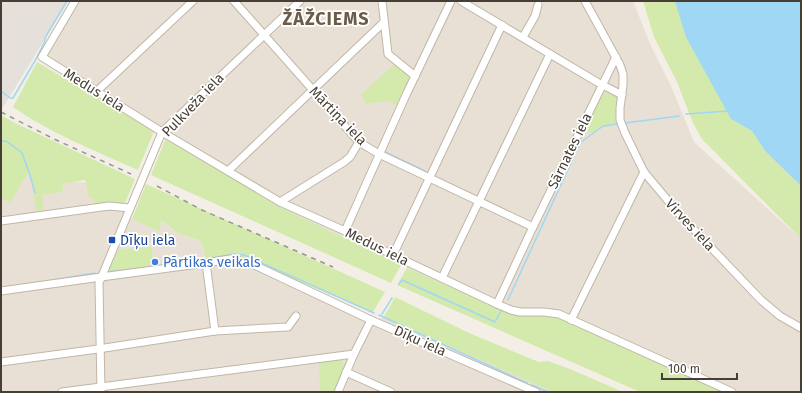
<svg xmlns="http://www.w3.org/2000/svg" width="802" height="393" viewBox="0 0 802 393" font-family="'Fira Sans',sans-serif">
  <rect width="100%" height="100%" fill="#f4efe6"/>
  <g fill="#e8e0d4">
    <path d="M76,1H633L651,46L671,86L694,142L801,239V392H734L558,317L496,311L278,206L40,61Z"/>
    <path d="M27,173L86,183L132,219L159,231L161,220L177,233L199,240L203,246L205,266L234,262L369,321L337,392H1V198L10,203Z"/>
    <path d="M384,317L553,392H343L373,322Z"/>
  </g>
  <path fill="#e6e0db" d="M1,1H68L2,109H1Z"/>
  <g fill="#d3eaac">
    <path d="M643,1H675L731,119L752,131L765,151L801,186V239L702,139L693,123L677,82L654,37Z"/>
    <path d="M37,62L154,131L138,170C96,151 51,134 13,107Z"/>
    <path d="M394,64L410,76L396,105L390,101L366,104L361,95Z"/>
    <path d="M606,92L613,95L617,99L616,114L617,124L603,126L593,134L585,128L602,95Z"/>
    <path d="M1,115L17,124L135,179L125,203L94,206L93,197L89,198L85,180L62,184L63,192L42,195L44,210L36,211L31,174L28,173L10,203L1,198Z"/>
    <path d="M166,138L278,206L401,265L391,283L151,175Z"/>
    <path d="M146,184L385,292L373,312L238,256L205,260L203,246L199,240L177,233L174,230L161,220L160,232L132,219Z"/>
    <path d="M152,247L153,268L107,273C108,265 113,256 119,250Z"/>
    <path d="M407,268L512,314L558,317L723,392H640L397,285Z"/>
    <path d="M395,297L469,333L539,362L548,361L570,369L623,392H553L384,317Z"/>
    <path d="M338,359L342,360C348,369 340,382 336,392H320L319,363L329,360Z"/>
  </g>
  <path fill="#9fd7f4" d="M675,1H801V186L765,151L752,131L731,119L686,37Z"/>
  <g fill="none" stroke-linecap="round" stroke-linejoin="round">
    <g stroke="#9fd7f4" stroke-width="1.5">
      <path d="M1,91L10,98H13L36,59L44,43L46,36L67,1"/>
      <path d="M686,114L728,111"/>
      <path d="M625,123L679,116"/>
      <path d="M1,141H6L22,153L30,175L35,193"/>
      <path d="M361,147L368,151"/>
      <path d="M385,152L425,171"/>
      <path d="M181,263L235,254L244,255L374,313"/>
      <path d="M245,265L276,279"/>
      <path d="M107,272L152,267"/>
      <path d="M28,284L95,273"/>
      <path d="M399,284L402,280L495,322L501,311"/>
      <path d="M508,300L580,143L603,126L617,124"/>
      <path d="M382,314L392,298"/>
      <path d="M379,315L527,383"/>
      <path d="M532,385L548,392"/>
    </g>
    <g stroke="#c0b6a8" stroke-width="9">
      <g id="minor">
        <path d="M75,1L42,57L162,132L280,202L345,231L393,255L497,304L511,310L520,312H544L559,314L732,392"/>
        <path d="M234,1L359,142L379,154L533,227"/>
        <path d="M382,1L388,54L415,76"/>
        <path d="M461,1L597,82L622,95"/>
        <path d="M585,1L620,65L623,74V85L620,108V120L625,133L644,172L680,215L761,300L780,316L801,328"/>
        <path d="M523,37L535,16L538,5"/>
        <path d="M97,91L193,1"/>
        <path d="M228,171L384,22"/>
        <path d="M280,202L344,162L350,157L359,142"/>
        <path d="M1,221L109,206L130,208"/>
        <path d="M345,231L406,95L451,1"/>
        <path d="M393,255L502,25"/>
        <path d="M206,263L215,331"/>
        <path d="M442,278L550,54"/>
        <path d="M1,291L101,277L206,263L230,259L250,263L371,320L536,392"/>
        <path d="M497,304L533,227L616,57"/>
        <path d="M571,320L644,172"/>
        <path d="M1,362L98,349L215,331L288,327L296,316"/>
        <path d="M346,372L391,392"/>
        <path d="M62,392L354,354"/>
        <path d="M101,392L99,283L162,132L300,1"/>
        <path d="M338,392L354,354L371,320"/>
      </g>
    </g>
    <use href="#minor" stroke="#fff" stroke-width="7"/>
    <g stroke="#969696" stroke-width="1.5" stroke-dasharray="5 5" stroke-linecap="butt">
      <path d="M1,112L54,139L131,174"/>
      <path d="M157,186L202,210L333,267"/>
    </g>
  </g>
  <rect fill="#1a4fb4" stroke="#fff" stroke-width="1.5" x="108" y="236" width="8" height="8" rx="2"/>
  <circle fill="#3f7fe0" stroke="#fff" stroke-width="1.5" cx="155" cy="262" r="4"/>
  <g text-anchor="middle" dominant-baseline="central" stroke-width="3.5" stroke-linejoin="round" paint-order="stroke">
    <g font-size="14" fill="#473f35" stroke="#fff">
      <text transform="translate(94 90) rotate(32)">Medus iela</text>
      <text transform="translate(193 105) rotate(-46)">Pulkveža iela</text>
      <text transform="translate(338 116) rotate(46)">Mārtiņa iela</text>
      <text transform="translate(570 151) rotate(-64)">Sārnates iela</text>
      <text transform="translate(690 225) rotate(47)">Virves iela</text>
      <text transform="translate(377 247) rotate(26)">Medus iela</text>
      <text transform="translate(420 341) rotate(24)">Dīķu iela</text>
    </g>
    <g font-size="14" fill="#164399" stroke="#fff" text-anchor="start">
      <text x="120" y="240">Dīķu iela</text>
    </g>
    <g font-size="14" fill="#366cbe" stroke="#fff" text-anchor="start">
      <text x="163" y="262">Pārtikas veikals</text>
    </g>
    <g font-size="18" font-weight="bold" letter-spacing="1" fill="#6a5c4b" stroke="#fff">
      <text x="326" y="19">ŽĀŽCIEMS</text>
    </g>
  </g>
  <rect width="802" height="393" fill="none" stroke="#473f35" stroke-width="4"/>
  <path d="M662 373v6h75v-6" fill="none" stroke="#473f35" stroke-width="2"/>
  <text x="668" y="373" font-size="12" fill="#473f35" stroke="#ffffff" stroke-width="3" paint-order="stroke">100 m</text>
</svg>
